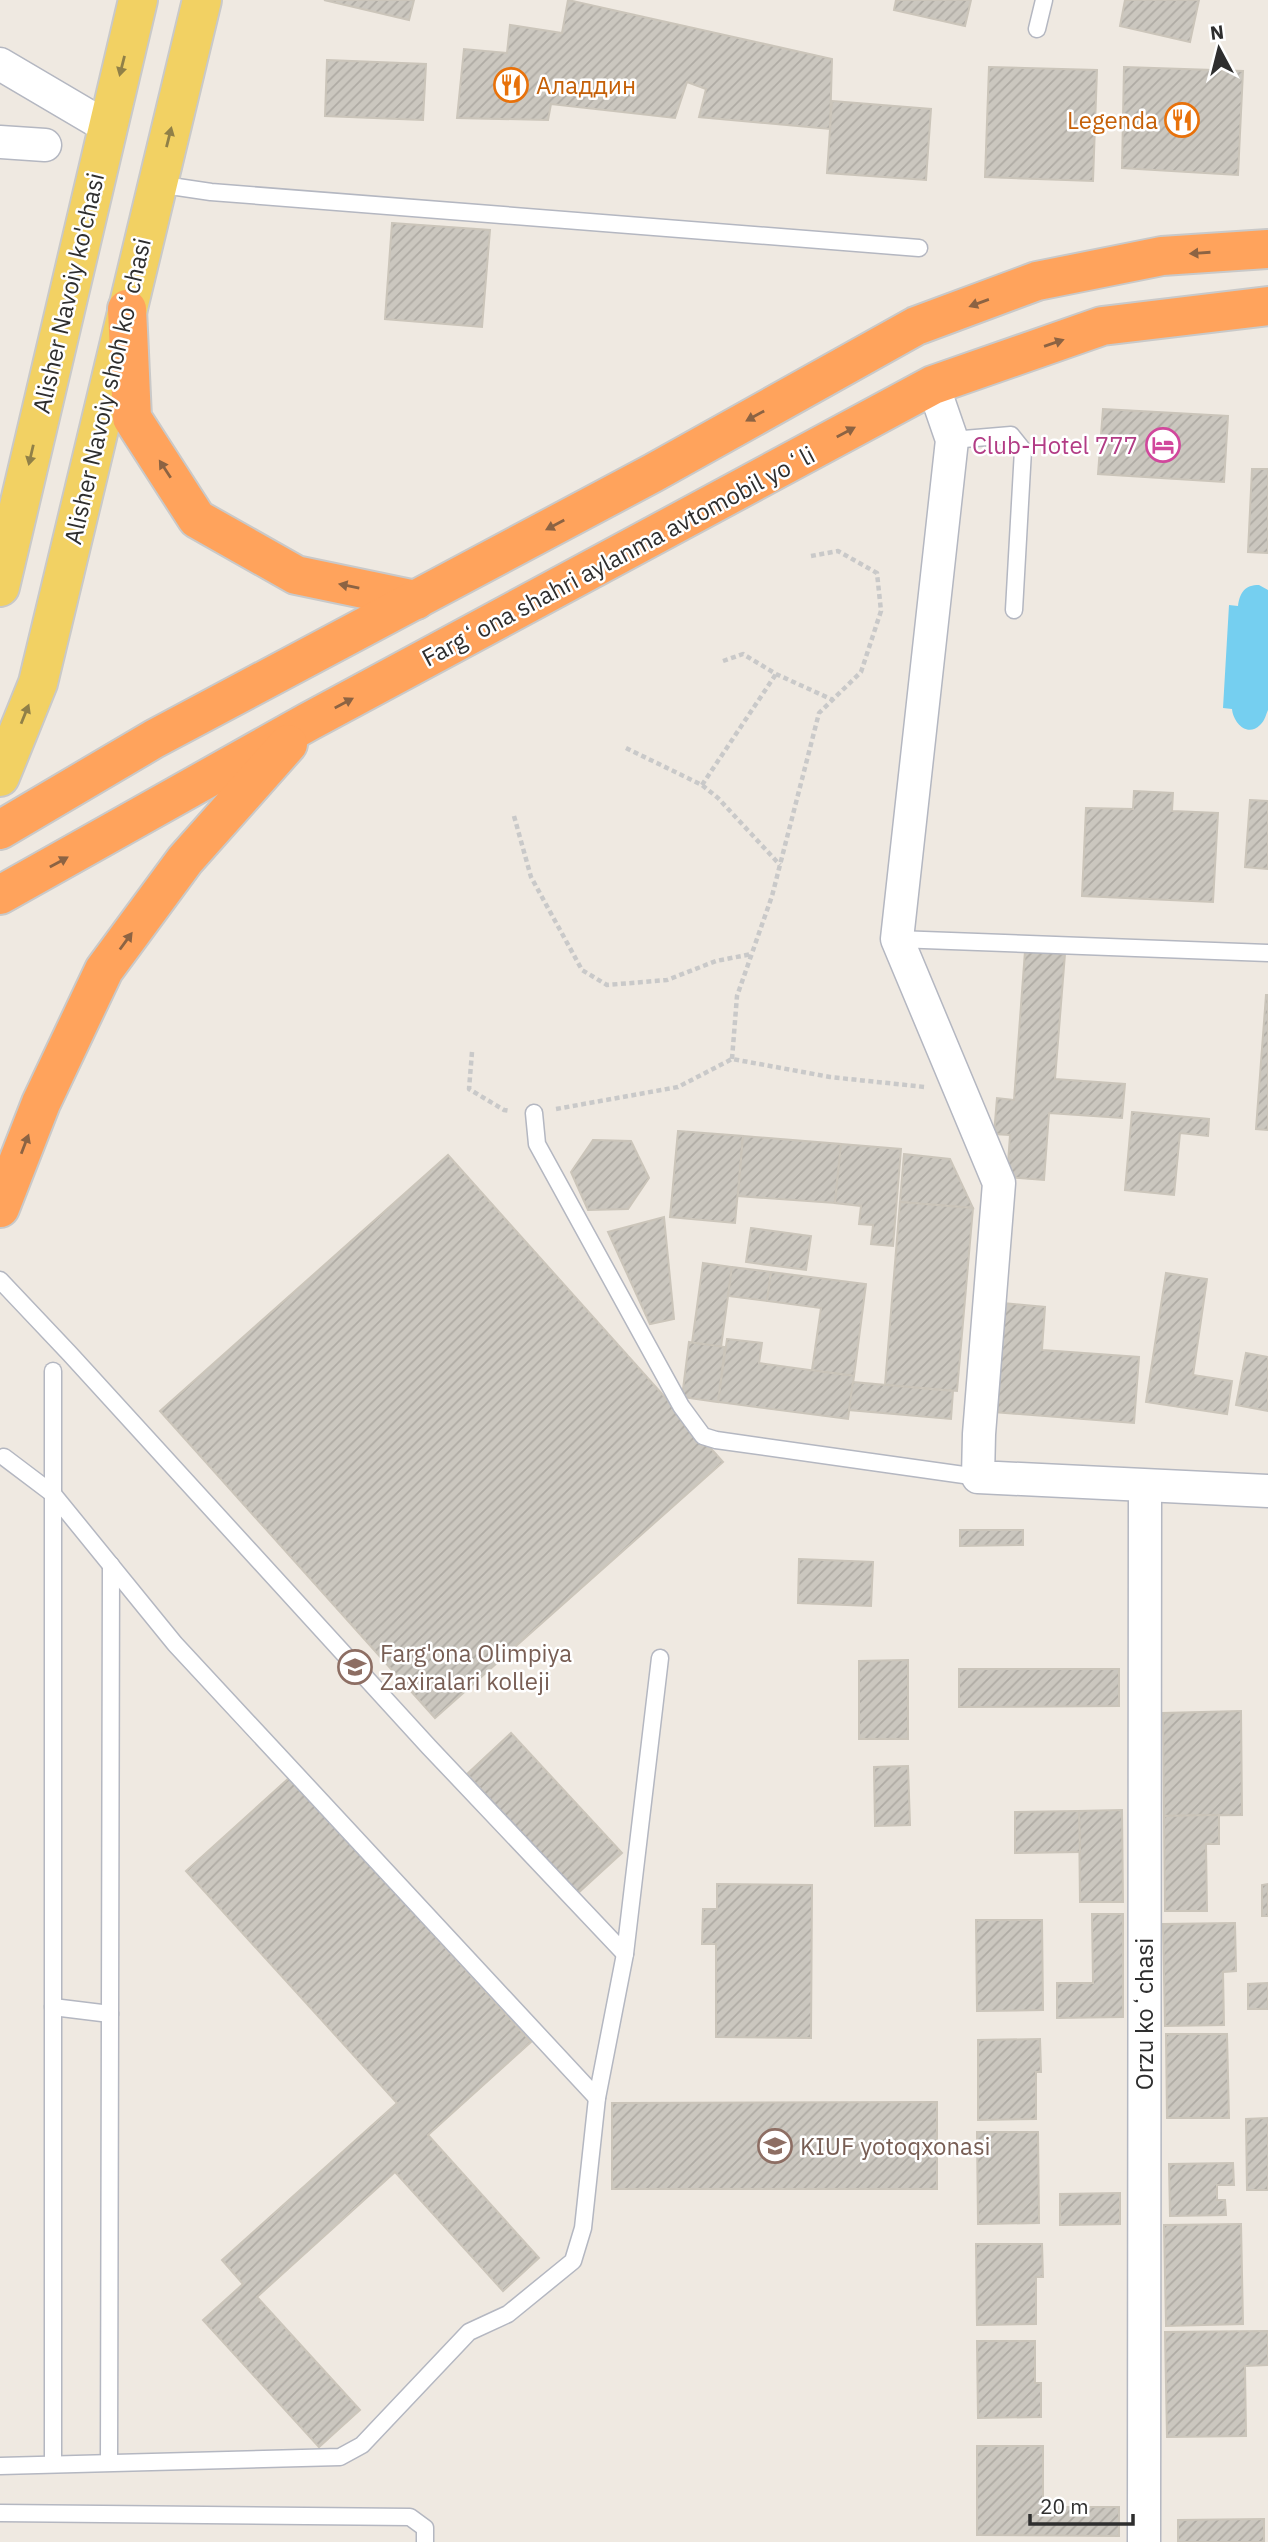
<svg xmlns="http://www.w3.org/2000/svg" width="1268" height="2542" viewBox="0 0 1268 2542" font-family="'IBM Plex Sans',sans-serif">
  <defs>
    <pattern id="building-hatch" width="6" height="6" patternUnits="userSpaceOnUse" patternTransform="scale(1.75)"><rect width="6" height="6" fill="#cbc7bf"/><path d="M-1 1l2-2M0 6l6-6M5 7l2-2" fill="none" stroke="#afaba4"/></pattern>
  </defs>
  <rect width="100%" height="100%" fill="#efe9e1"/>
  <path fill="#75cff0" d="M1259,585L1268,590V710C1266,714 1265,721 1260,725C1247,738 1233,722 1232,709L1223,708L1229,605L1238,606C1240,592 1245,585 1259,585Z"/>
  <g fill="url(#building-hatch)" stroke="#cbc5ba" stroke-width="2">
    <path d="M324,0H414L409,20Z"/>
    <path d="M568,0L832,59L830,129L699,117L706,89L687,82L675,118L551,104L548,120L457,118L464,49L507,53L510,25L562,33Z"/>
    <path d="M896,0H971L965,26L894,10Z"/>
    <path d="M1125,0H1199L1190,42L1120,26Z"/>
    <path d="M327,60L426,64L423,120L325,116Z"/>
    <path d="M989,67L1097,70L1093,181L985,177Z"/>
    <path d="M1124,67L1243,71L1238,175L1122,168Z"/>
    <path d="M832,101L931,109L926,180L827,173Z"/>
    <path d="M392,223L490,230L482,327L385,319Z"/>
    <path d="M1103,409L1228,416L1224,482L1098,474Z"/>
    <path d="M1252,469H1268V553L1248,552Z"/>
    <path d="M1134,791L1173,793L1172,811L1218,813L1213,902L1082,896L1086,808L1133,809Z"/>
    <path d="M1250,800L1268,801V869L1245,867Z"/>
    <path d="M1025,951L1065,954L1055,1079L1125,1084L1122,1118L1049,1113L1044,1180L1007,1177L1010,1135L994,1134L997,1098L1014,1100Z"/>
    <path d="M1266,995H1268V1130L1256,1129Z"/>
    <path d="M1132,1112L1209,1119L1208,1136L1180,1133L1174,1195L1125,1190Z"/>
    <path d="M678,1131L743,1136L735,1223L670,1217Z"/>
    <path d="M743,1136L841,1144L835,1203L738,1196Z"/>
    <path d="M593,1140L631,1141L649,1178L628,1209L588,1210L571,1172Z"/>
    <path d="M841,1144L901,1149L893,1246L871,1244L873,1225L859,1224L861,1206L835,1203Z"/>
    <path d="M904,1154L950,1159L973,1208L900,1202Z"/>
    <path d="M448,1155L723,1462L435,1718L160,1411Z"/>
    <path d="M900,1202L973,1208L957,1391L885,1385Z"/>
    <path d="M664,1217L674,1319L650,1324L608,1232Z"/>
    <path d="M751,1228L811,1236L806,1270L746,1262Z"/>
    <path d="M703,1263L732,1267L721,1347L692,1343Z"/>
    <path d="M732,1267L771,1272L767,1301L728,1296Z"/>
    <path d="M771,1272L866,1284L854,1376L812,1370L821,1308L767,1301Z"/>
    <path d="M1166,1273L1207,1279L1193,1375L1232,1381L1227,1414L1146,1402Z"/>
    <path d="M1003,1303L1045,1307L1042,1350L1139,1357L1134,1423L994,1412Z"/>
    <path d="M727,1339L762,1343L759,1363L854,1376L848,1419L718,1402Z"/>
    <path d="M689,1342L725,1347L718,1402L682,1397Z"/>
    <path d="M1246,1353L1268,1357V1411L1236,1405Z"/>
    <path d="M853,1382L953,1391L951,1419L849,1410Z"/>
    <path d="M960,1530H1023V1545L960,1546Z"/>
    <path d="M799,1559L873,1562L871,1606L798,1603Z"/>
    <path d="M908,1660V1739H859V1661Z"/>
    <path d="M959,1669H1119V1706L959,1707Z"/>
    <path d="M1241,1711L1242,1815L1164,1816L1163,1713Z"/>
    <path d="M511,1733L622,1853L577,1894L467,1774Z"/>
    <path d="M908,1766L910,1825L875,1826L874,1767Z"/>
    <path d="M290,1777L531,2042L428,2135L539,2258L503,2291L395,2172L257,2297L360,2410L319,2447L203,2320L243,2284L222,2260L397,2103L186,1871Z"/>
    <path d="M1122,1810L1123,1902H1080L1079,1811Z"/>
    <path d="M1079,1811L1080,1852L1015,1853V1812Z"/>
    <path d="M1219,1815V1844H1206L1207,1911H1165L1164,1816Z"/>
    <path d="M717,1884L812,1885L811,2038L716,2037V1944H702L703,1909H717Z"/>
    <path d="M1268,1884V1916H1262V1885Z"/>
    <path d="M1092,1914H1123V2017L1057,2018V1983H1093Z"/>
    <path d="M976,1920H1042L1043,2010L977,2011Z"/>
    <path d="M1235,1923L1236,1971L1223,1972L1224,2025L1165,2026L1163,1924Z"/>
    <path d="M1268,1983V2009H1248V1984Z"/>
    <path d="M1166,2034H1227L1229,2118H1167Z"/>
    <path d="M1040,2039L1041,2072H1036V2119L978,2120V2040Z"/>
    <path d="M937,2102V2189H612V2103Z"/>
    <path d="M1268,2118V2190H1247L1246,2119Z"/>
    <path d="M977,2132H1038L1039,2223L978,2224Z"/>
    <path d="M1233,2163L1234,2185H1217V2200H1225L1226,2215L1170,2216L1169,2164Z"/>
    <path d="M1120,2193V2224L1060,2225V2194Z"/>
    <path d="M1241,2224L1243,2324L1166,2326L1164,2225Z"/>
    <path d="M976,2244H1042L1043,2277H1036V2324L977,2325Z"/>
    <path d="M1268,2331V2365L1245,2366L1246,2436L1167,2437L1165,2332Z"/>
    <path d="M977,2341H1035V2383H1041V2417L978,2418Z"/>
    <path d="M977,2446H1043V2507H1119V2536L977,2535Z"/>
    <path d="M1264,2519V2542H1178V2520Z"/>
  </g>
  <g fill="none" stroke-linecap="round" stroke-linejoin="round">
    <g stroke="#b4b7c1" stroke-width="19">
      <g id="lane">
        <path d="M1037,29L1044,0"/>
        <path d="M157,184L211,192L919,248"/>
        <path d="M952,440L1011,435L1023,450L1014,610"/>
        <path d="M897,939L1268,953"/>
        <path d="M534,1113L537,1144L681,1406L703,1436L716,1440L978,1477"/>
        <path d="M0,1280L70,1354L429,1747L625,1954"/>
        <path d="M53,1371V2464"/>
        <path d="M4,1457L53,1494L175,1644L597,2098"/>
        <path d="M53,2007L110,2014"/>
        <path d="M109,2462L111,1565"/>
        <path d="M0,2466L340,2457L362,2445L469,2332L508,2314L573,2261L583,2228L597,2098L625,1954L660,1658"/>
        <path d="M0,2513L410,2517L425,2528V2542"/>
      </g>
    </g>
    <g stroke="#b4b7c1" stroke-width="35">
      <g id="street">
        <path d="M0,64L107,127"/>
        <path d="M0,142L45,145"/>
        <path d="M933,385L952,440L897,939L999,1183L979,1434L978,1477L1268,1491"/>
        <path d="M1144,2542L1145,1486"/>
      </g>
    </g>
    <g stroke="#c9c9c9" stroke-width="42">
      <g id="primary">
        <path d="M0,587L138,0"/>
        <path d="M0,777L38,683L202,0"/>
      </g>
    </g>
    <g stroke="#c9c9c9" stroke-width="42">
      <g id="highway">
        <path d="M127,309L132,418L197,519L296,575L416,600"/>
        <path d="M0,830L154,739L653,473L916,326L1037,281L1162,256L1268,249"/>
        <path d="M0,895L308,722L933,385L1102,326L1268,306"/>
        <path d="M0,1208L41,1103L104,970L185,860L288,744"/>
      </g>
    </g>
    <g stroke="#c9c9c9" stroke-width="4.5" stroke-dasharray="5 3.5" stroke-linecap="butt">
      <path d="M723,661L743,654L776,674L833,700"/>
      <path d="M626,748L702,785L718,798L780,865"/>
      <path d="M702,785L776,674"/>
      <path d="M514,816L531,877L582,970L607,985L667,980L716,961L752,954"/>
      <path d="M472,1052L469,1089L504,1110L510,1111"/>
      <path d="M732,1059L737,996L772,896L819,713L861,672L881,611L877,573L838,551L811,556"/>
      <path d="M556,1109L678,1087L732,1059L830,1077L925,1087"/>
    </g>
    <use href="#lane" stroke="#fff" stroke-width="16"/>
    <use href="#street" stroke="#fff" stroke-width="32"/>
    <use href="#primary" stroke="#f2d163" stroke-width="38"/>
    <use href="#highway" stroke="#ffa35c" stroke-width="38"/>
  </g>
  <defs><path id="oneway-solid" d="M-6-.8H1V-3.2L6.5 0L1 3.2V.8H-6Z" transform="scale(1.75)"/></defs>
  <g fill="#908048">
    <use href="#oneway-solid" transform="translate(122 66) rotate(104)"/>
    <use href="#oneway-solid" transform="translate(169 137) rotate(-76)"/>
    <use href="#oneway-solid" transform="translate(31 455) rotate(103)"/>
    <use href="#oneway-solid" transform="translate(25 714) rotate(-68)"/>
  </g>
  <g fill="#8c6343">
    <use href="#oneway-solid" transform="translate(1200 253) rotate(176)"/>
    <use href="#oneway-solid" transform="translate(979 303) rotate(160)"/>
    <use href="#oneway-solid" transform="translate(1054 343) rotate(-19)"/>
    <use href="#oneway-solid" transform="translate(755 416) rotate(151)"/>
    <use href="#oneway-solid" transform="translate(846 432) rotate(-28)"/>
    <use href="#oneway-solid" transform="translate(165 469) rotate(-123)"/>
    <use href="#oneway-solid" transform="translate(555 525) rotate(152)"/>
    <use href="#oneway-solid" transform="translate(349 586) rotate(-169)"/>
    <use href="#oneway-solid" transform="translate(344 703) rotate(-28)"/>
    <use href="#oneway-solid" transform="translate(59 862) rotate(-29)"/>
    <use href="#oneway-solid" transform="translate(126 941) rotate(-54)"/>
    <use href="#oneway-solid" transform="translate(25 1144) rotate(-69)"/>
  </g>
  <defs>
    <g id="restaurant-ring" transform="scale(1.75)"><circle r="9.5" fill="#fff" stroke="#e8710a" stroke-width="1.5"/><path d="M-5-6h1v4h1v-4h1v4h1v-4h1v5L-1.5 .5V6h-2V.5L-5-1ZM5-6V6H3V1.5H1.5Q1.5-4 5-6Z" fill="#e8710a"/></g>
    <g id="hotel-ring" transform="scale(1.75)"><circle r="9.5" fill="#fff" stroke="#d1479c" stroke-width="1.5"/><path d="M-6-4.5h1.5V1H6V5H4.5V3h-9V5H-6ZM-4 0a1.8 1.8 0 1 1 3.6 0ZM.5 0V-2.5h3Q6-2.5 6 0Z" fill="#d1479c"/></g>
    <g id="university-ring" transform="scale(1.75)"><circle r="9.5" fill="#fff" stroke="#8d6e63" stroke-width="1.5"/><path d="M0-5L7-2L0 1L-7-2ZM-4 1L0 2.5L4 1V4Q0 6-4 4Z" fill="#8d6e63"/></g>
  </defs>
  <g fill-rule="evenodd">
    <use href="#restaurant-ring" x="511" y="85"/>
    <use href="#restaurant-ring" x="1182" y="120"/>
    <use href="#hotel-ring" x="1163" y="445"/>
    <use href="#university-ring" x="355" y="1667"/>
    <use href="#university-ring" x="775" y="2146"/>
  </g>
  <g text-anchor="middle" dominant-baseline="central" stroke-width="5" stroke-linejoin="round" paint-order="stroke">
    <g font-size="24" fill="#c56008" stroke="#fff" text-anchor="start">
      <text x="536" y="85">Аладдин</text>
      <text x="1158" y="120" text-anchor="end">Legenda</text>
    </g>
    <g font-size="24" fill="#2e2e2e" stroke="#fff">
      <text transform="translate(68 293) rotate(-77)">Alisher Navoiy ko'chasi</text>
      <text transform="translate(107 391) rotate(-77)">Alisher Navoiy shoh koʻchasi</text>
      <text transform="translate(618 556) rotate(-28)">Fargʻona shahri aylanma avtomobil yoʻli</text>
      <text transform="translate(1144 2014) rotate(-90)">Orzu koʻchasi</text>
    </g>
    <g font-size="24" fill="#b23c85" stroke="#fff" text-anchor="end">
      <text x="1138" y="445">Club-Hotel 777</text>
    </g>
    <g font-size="24" fill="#785e54" stroke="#fff" text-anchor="start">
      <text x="380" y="1653">Farg'ona Olimpiya<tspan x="380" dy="28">Zaxiralari kolleji</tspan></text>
      <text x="800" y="2146">KIUF yotoqxonasi</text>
    </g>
  </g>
  <g transform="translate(1219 49) rotate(353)" stroke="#ffffff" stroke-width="5" paint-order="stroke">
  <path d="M0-5L12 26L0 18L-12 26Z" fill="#2e2e2e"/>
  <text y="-10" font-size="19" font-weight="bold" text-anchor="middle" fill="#2e2e2e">N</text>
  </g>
  <path d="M1030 2514v10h103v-10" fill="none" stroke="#2e2e2e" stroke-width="3.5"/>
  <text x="1040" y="2514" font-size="21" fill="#2e2e2e" stroke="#ffffff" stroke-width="5" paint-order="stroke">20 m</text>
</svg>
